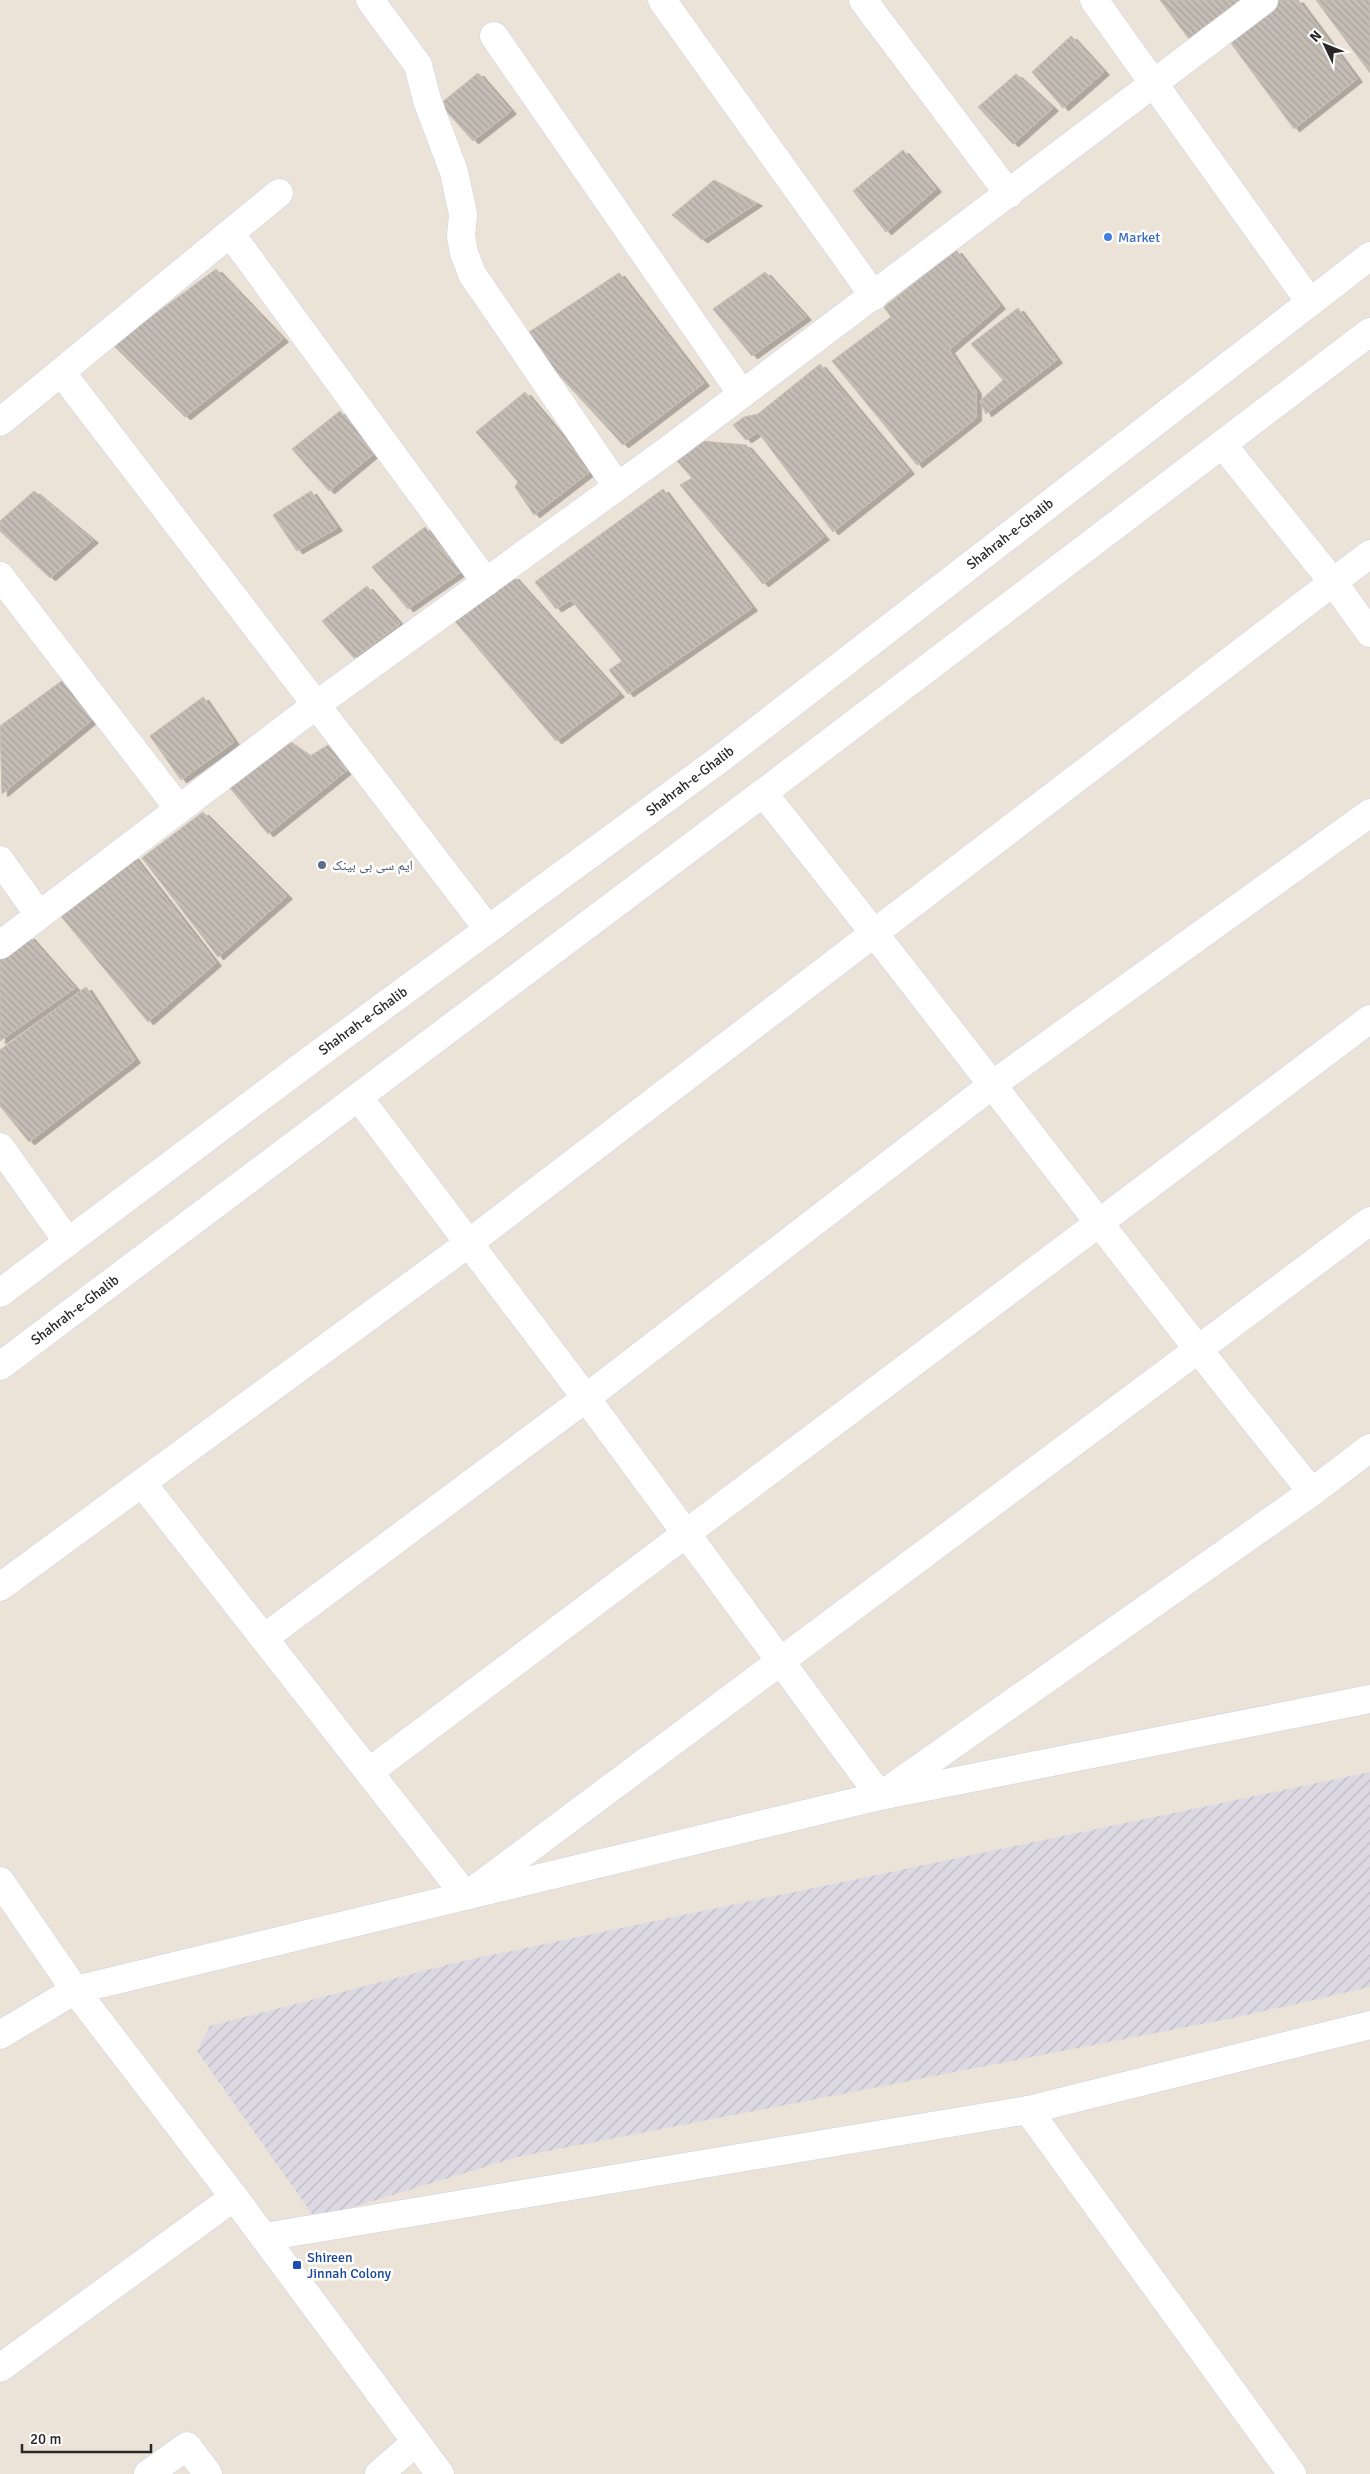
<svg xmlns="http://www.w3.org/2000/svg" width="1370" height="2474" viewBox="0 0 1370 2474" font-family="Signika,'Noto Naskh Arabic',sans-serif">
  <defs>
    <pattern id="industrial-furrows" width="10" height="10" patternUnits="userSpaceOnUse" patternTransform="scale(1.25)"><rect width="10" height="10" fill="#dcd9e3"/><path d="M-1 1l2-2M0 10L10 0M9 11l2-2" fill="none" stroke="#bdbac3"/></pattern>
    <pattern id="building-back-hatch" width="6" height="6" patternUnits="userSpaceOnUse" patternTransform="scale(1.25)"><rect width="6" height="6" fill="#c3bdb5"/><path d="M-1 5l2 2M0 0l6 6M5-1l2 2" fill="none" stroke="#a8a29c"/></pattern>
    <filter id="shadow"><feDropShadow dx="5.5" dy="3" stdDeviation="0" flood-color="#0004"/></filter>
  </defs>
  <rect width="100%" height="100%" fill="#ece3d8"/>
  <path fill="url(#industrial-furrows)" d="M1370,1772V1987L1238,2017L517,2157L327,2215L312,2214L197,2051L210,2026L454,1963Z"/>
  <g fill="url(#building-back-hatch)" stroke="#c7bfb1" filter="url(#shadow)">
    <path d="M1160,0H1240L1189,39Z"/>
    <path d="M1278,0H1298L1357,79L1294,129L1228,39Z"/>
    <path d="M1316,0H1370V73Z"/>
    <path d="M1071,36L1104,72L1063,108L1032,72Z"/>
    <path d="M478,73L511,111L473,141L440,104Z"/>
    <path d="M1016,74L1053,108L1013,144L978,107Z"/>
    <path d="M903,150L936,189L886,232L853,191Z"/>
    <path d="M714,180L757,203L702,240L672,215Z"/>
    <path d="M956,250L1000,306L949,350L976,391V418L917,465L832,361L891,317L884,307Z"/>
    <path d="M216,269L283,339L185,417L113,345Z"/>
    <path d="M765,272L806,317L752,356L713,309Z"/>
    <path d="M619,273L704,383L623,445L523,336Z"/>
    <path d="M1018,308L1057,360L986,414L980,401L1003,380L971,344Z"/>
    <path d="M820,364L909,471L833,532L758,432L746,440L733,425L744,417L758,414Z"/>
    <path d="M525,392L591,471L534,515L515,487L518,482L476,432Z"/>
    <path d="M340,411L377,451L329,491L292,449Z"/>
    <path d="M701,441L746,445L824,537L763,584L680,485L692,478L677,461Z"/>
    <path d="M663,489L752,608L628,694L609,670L622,661L571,600L556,609L535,582Z"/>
    <path d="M34,491L93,540L50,578L0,531V521Z"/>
    <path d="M311,491L337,528L297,551L273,515Z"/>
    <path d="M425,527L461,572L408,609L372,567Z"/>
    <path d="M513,576L619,694L556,741L454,620Z"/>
    <path d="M367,586L400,624L354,658L322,621Z"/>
    <path d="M63,680L92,720L2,794L0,726Z"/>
    <path d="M203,697L234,742L181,780L150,736Z"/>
    <path d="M281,736L310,756L328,745L351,767L268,834L225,782Z"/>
    <path d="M203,812L287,896L218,957L142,858Z"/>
    <path d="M133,856L216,963L148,1022L60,915Z"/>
    <path d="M29,936L75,988L0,1041V959Z"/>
    <path d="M86,987L135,1060L29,1142L0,1106V1050Z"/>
  </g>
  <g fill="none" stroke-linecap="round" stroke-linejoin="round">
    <g stroke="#cdd1e3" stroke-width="29">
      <g id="street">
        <path d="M370,0L418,65L427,100L454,172L463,214L461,236L464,253L472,274L617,486"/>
        <path d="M662,0L874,296"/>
        <path d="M863,0L1009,194"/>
        <path d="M1094,0L1310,302"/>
        <path d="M494,36L742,394"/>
        <path d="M230,233L486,582"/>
        <path d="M61,372L488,929"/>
        <path d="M0,422L279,193"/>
        <path d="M1223,445L1333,582L1370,633"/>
        <path d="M0,576L179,809"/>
        <path d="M763,793C949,1024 1125,1262 1312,1492"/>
        <path d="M0,860L39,915"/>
        <path d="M0,945L316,705L668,450L1264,0"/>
        <path d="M359,1098L586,1398L880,1796L1312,1492L1370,1448"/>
        <path d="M0,1147L68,1242"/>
        <path d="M142,1483L466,1896L1370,1221"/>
        <path d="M0,1587L469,1243L1370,554"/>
        <path d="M264,1638L586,1398L992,1085L1370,813"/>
        <path d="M369,1772L1370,1019"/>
        <path d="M0,1881L75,1990L234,2197L440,2474"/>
        <path d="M0,2035L75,1990L880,1796L1370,1699"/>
        <path d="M1028,2110L1292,2474"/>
        <path d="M264,2237L1028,2110L1370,2025"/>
        <path d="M0,2368L234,2197"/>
        <path d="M148,2474L187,2446L208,2474"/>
        <path d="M379,2474L416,2442"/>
      </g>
    </g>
    <g stroke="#cdd1e3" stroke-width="29">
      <g id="secondary">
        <path d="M0,1293L313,1058L720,759L1370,256"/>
        <path d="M0,1366L763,793L1370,332"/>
      </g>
    </g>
    <use href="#street" stroke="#fff" stroke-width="28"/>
    <use href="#secondary" stroke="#fff" stroke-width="28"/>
  </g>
  <circle fill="#3f7fe0" stroke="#fff" stroke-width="2" cx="1108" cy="237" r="5"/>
  <circle fill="#5c6f8a" stroke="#fff" stroke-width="2" cx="322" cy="865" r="5"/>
  <rect fill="#1a4fb4" stroke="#fff" stroke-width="2" x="292" y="2260" width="10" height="10" rx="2.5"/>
  <g text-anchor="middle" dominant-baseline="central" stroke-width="5" stroke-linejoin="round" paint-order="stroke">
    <g font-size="14" fill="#366cbe" stroke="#fff" text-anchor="start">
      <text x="1118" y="237">Market</text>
    </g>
    <g font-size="14" fill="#282828" stroke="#fff">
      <text transform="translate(1010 534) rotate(-38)">Shahrah-e-Ghalib</text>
      <text transform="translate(690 781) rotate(-37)">Shahrah-e-Ghalib</text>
      <text transform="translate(363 1021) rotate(-36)">Shahrah-e-Ghalib</text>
      <text transform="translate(75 1310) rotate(-37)">Shahrah-e-Ghalib</text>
    </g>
    <g font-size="14" fill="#4e5e75" stroke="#fff" text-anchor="start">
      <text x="332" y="865">ایم سی بی بینک</text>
    </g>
    <g font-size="14" fill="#164399" stroke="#fff" text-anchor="start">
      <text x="307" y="2257">Shireen<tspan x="307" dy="16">Jinnah Colony</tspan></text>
    </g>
  </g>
  <g transform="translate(1325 45) rotate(313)" stroke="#ffffff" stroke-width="4" paint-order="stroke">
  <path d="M0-4L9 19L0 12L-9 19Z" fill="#282828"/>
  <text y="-8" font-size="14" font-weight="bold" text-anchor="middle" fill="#282828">N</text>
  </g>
  <path d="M22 2444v8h129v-8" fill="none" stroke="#282828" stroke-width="2.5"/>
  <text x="30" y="2444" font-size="15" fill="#282828" stroke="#ffffff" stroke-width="4" paint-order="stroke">20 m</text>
</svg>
